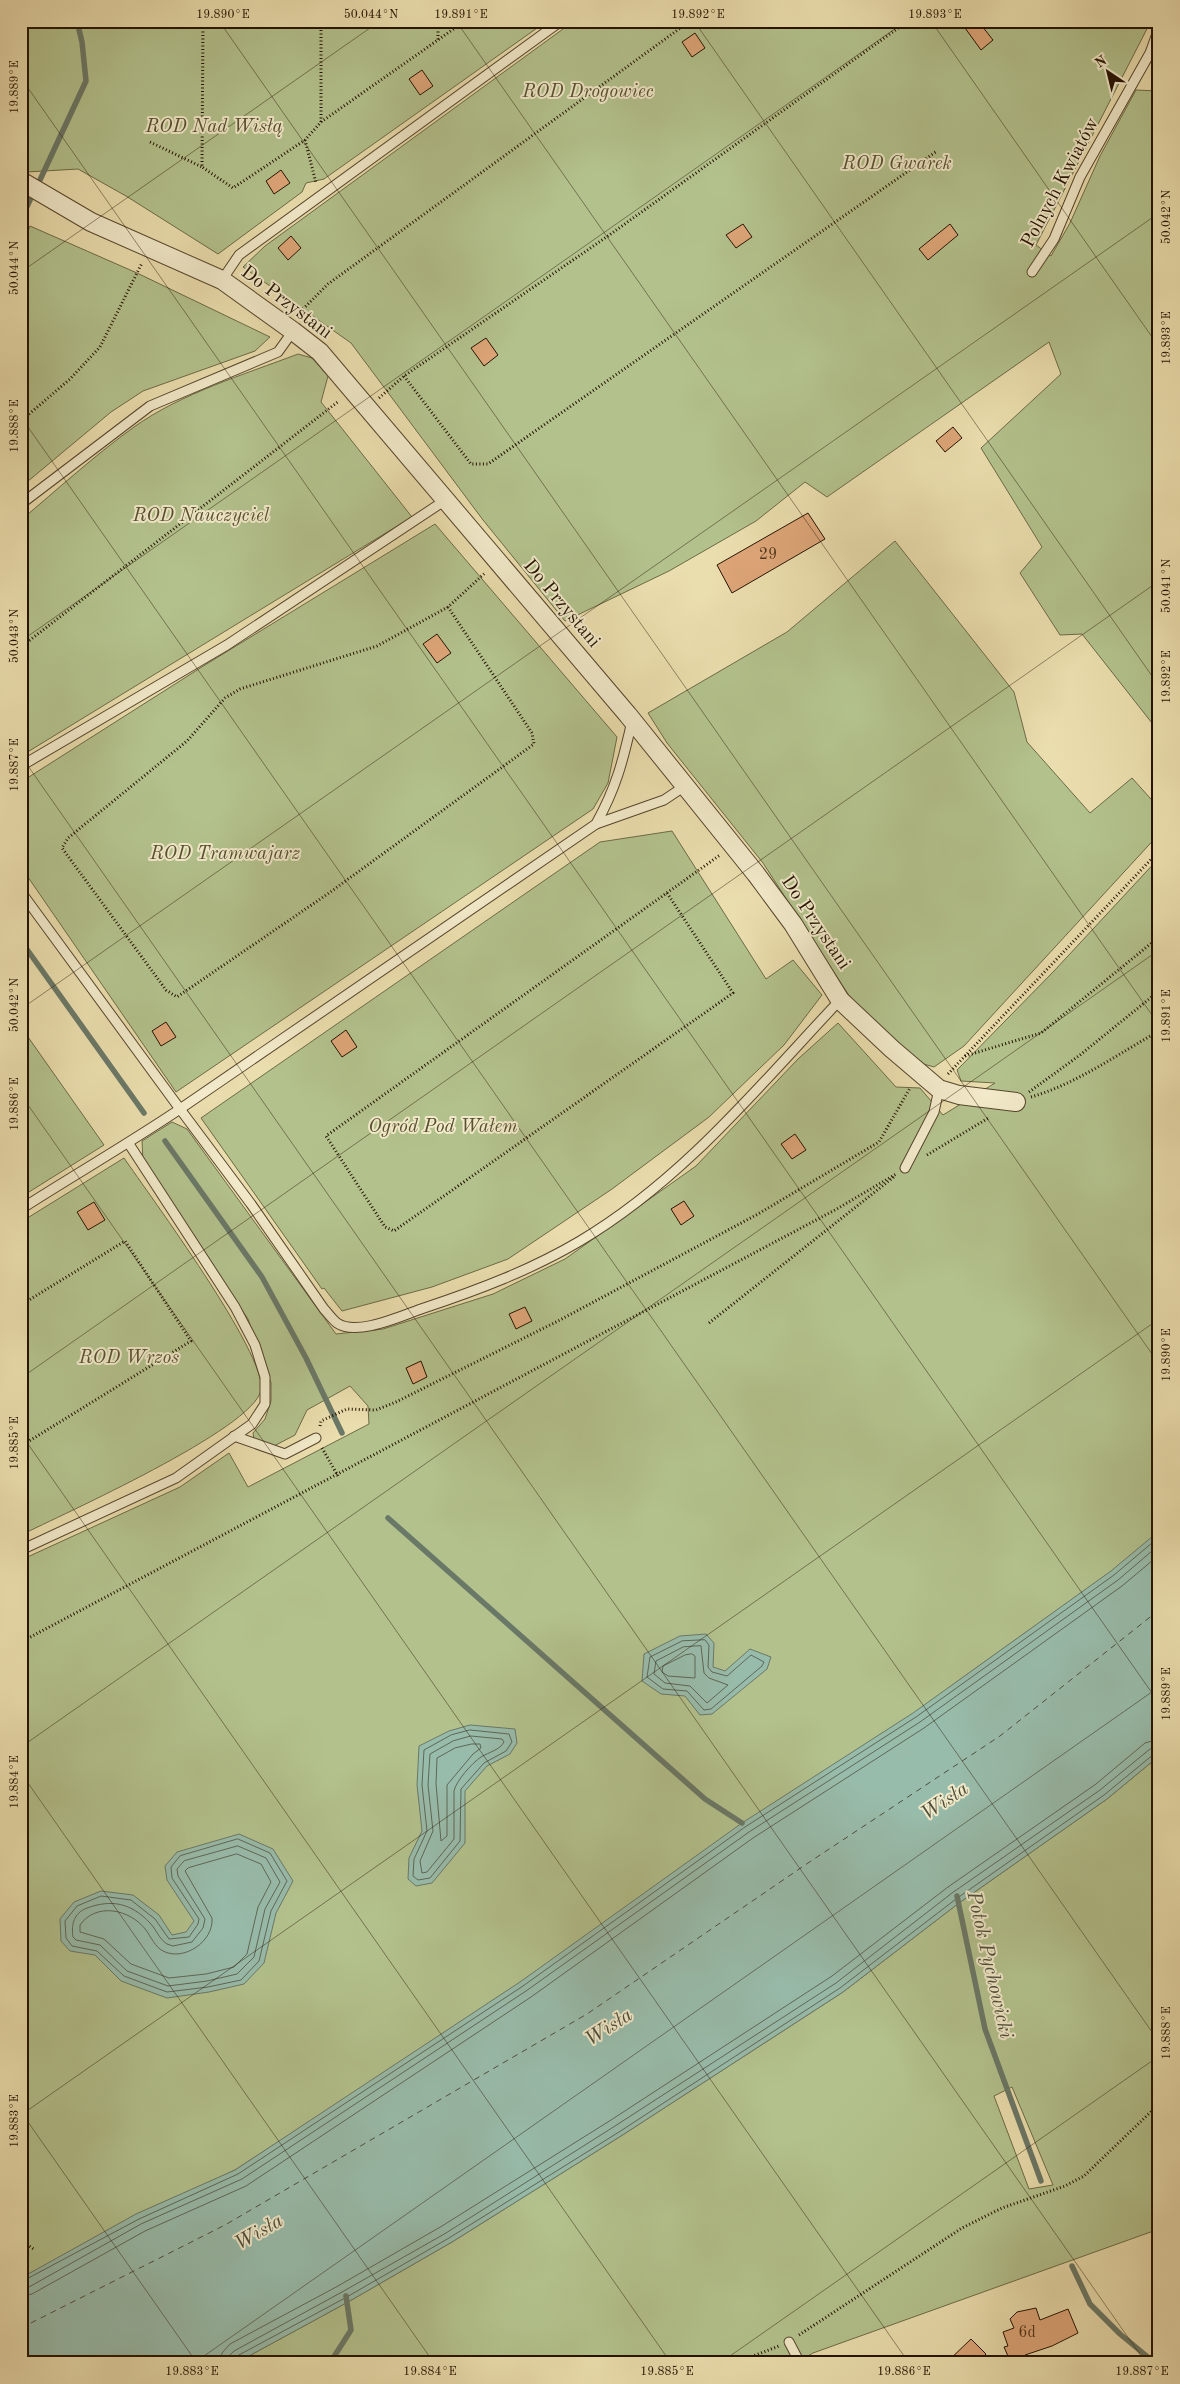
<svg xmlns="http://www.w3.org/2000/svg" width="1180" height="2384" viewBox="0 0 1180 2384" font-family="'Old Standard TT',serif">
  <rect width="100%" height="100%" fill="#ebdeae"/>
  <filter id="stains"><feTurbulence type="fractalNoise" baseFrequency=".004" numOctaves="4"/><feColorMatrix values="0 0 0 0 .2 0 0 0 0 .09 0 0 0 0 .02 0 0 0 .5 -.17"/></filter>
  <radialGradient id="worn" r=".72"><stop offset=".6" stop-color="#630" stop-opacity="0"/><stop offset="1" stop-color="#630" stop-opacity=".3"/></radialGradient>
  <g fill="#b3c28d" stroke="#6c6a46" fill-rule="evenodd">
    <path d="M21,21H547L324,179L306,183L302,192L218,254L126,196L78,169L27,172L21,167Z"/>
    <path d="M574,21H1151L1036,245L1051,256L1070,223L1100,156L1136,90L1159,91V732L1082,634L1060,635L1020,573L1042,547L981,448L1061,374L1049,342L827,497L805,482L756,521L669,571L565,621L483,520L351,343L243,267L265,246Z"/>
    <path d="M30,226L137,273L270,337L255,351L143,391L111,412L21,487V247Z"/>
    <path d="M298,354L312,358L328,376L321,402L412,517L21,756V520C58,489 95,455 134,427C182,393 243,375 298,354Z"/>
    <path d="M435,524L617,737L608,783L593,809L176,1092L21,867V782L205,665Z"/>
    <path d="M895,541L1014,692L1027,742L1090,813L1132,778L1159,808V834L964,1046L934,1067L920,1063L852,1000L763,863L667,743L648,713L787,632Z"/>
    <path d="M672,831L766,979L793,960L822,995L784,1045L709,1117L612,1189L508,1259L432,1287L342,1311L324,1288L322,1289L201,1118L600,842Z"/>
    <path d="M1159,858V1531L1129,1559L951,1686L930,1707L463,2023L235,2170L21,2278V1560L180,1487L229,1453L248,1487L369,1424L368,1406L350,1386L307,1410L295,1435L274,1446L254,1439L253,1433L265,1419L271,1401V1383L248,1319L143,1162L142,1141L172,1122L187,1129L336,1334L383,1329L493,1294L565,1259L696,1166L798,1059L838,1023L896,1087L920,1088L943,1115L995,1083L961,1081L957,1070L1054,971Z"/>
    <path d="M21,1027L104,1145L21,1197Z"/>
    <path d="M124,1158C150,1196 267,1354 261,1390C254,1429 61,1515 21,1535V1222Z"/>
    <path d="M1159,1756V2229L813,2353L796,2363H236L348,2302L452,2242L621,2136L843,1992L959,1903L1107,1799ZM1012,2087L1053,2185L1029,2189L994,2096Z"/>
  </g>
  <g fill="#98bcab" stroke="#6a7867">
    <path d="M1159,1531V1756L1107,1799L959,1903L843,1992L621,2136L452,2242L348,2302L236,2363H21V2278L136,2214L235,2170L520,1982L742,1823L913,1713L1111,1571Z"/>
    <path d="M706,1634L714,1643L713,1667L725,1671L750,1649L771,1657L767,1669L712,1714L700,1715L685,1696L661,1694L642,1681L644,1654L680,1636Z"/>
    <path d="M470,1725L515,1729L517,1743L510,1754L487,1766L465,1791V1843L432,1883L416,1886L408,1879L409,1858L422,1831L417,1785L419,1746L449,1731Z"/>
    <path d="M239,1834L273,1849L293,1881L276,1913L264,1963L244,1984L209,1992L167,1998L121,1981L95,1955L70,1951L61,1941L60,1919L74,1902L101,1891L133,1895L159,1915L172,1935L186,1932L194,1921L167,1880L165,1866L177,1852Z"/>
  </g>
  <g fill="none" stroke-linecap="round" stroke-linejoin="round">
    <g stroke="#5e6756" stroke-width="1">
      <path d="M705,1640L709,1645L708,1667L712,1672L727,1676L751,1655L764,1662L762,1666L711,1709L704,1710L687,1691L663,1689L647,1677L650,1657L682,1641Z"/>
      <path d="M701,1646L704,1673L709,1678L728,1685L707,1703L690,1686L665,1683L654,1674L656,1661L683,1647Z"/>
      <path d="M692,1654L695,1656V1678L668,1676L662,1672L663,1666L685,1655Z"/>
      <path d="M470,1730L509,1734L512,1742L506,1751L484,1763L461,1789L460,1841L430,1878L418,1880L413,1876L414,1859L427,1831L422,1785L424,1750L451,1735Z"/>
      <path d="M471,1736L502,1739L504,1742C500,1750 489,1752 481,1757C472,1763 456,1781 454,1791V1839L427,1872L422,1873L420,1861L433,1831L428,1785L430,1754L453,1741Z"/>
      <path d="M472,1744H480L481,1748L473,1754L447,1785V1836L441,1841L436,1784L437,1758L455,1748Z"/>
      <path d="M238,1839L270,1853L287,1881L271,1911L259,1961L241,1980L208,1987L167,1992L124,1976L97,1951L72,1946L66,1938L65,1921L77,1906L101,1896L131,1900L155,1919L169,1939L189,1937L198,1924L199,1919L172,1878L171,1867L180,1856Z"/>
      <path d="M238,1846L266,1858L280,1882L265,1909L254,1957L237,1974L207,1981L168,1986L127,1971L100,1945L76,1940L73,1937C71,1924 74,1913 87,1908C112,1899 131,1903 150,1923C156,1929 159,1939 167,1944L173,1946L192,1942L203,1928L205,1919L178,1876L177,1869L184,1861Z"/>
      <path d="M237,1854L261,1864L271,1882L258,1907L247,1954L234,1967L206,1974L169,1978L131,1964L104,1939L80,1932V1925C96,1902 130,1909 146,1930C151,1937 155,1947 163,1951C184,1962 214,1941 212,1918L185,1871L188,1868Z"/>
      <path d="M21,2282L139,2219L238,2174L523,1986L745,1827L916,1717L1114,1575L1159,1537"/>
      <path d="M21,2288L29,2287L141,2224L242,2179L526,1991L749,1832L920,1722L1118,1580L1159,1545"/>
      <path d="M21,2296L32,2294L145,2231L246,2186L531,1997L753,1838L924,1728L1122,1586L1159,1555"/>
      <path d="M221,2363L222,2353L230,2344L338,2286L442,2226L611,2120L832,1976L948,1887L1096,1784L1145,1743L1159,1739"/>
      <path d="M228,2363L229,2356L234,2351L342,2292L446,2233L615,2126L836,1983L952,1893L1100,1790L1150,1749L1159,1746"/>
      <path d="M234,2363L237,2356L345,2298L449,2238L619,2132L840,1988L956,1899L1104,1795L1154,1754L1159,1753"/>
    </g>
    <g stroke="#6a7867" stroke-width="5.5">
      <path d="M39,182L86,81L82,42L77,21"/>
      <path d="M21,219L31,198"/>
      <path d="M21,941L144,1113"/>
      <path d="M165,1141L262,1277L306,1358L342,1433"/>
      <path d="M388,1518L705,1799L742,1823"/>
      <path d="M957,1896L985,2029L1041,2181"/>
      <path d="M1072,2266L1090,2304L1120,2334L1155,2363"/>
      <path d="M330,2363L351,2330L346,2296"/>
    </g>
    <path stroke="#4d4e3c" stroke-width="1" stroke-dasharray="6 5" stroke-linecap="butt" d="M21,2328L225,2225L587,2014L808,1863L1000,1736L1159,1610"/>
  </g>
  <g fill="#dea679" stroke="#241200">
    <path d="M973,21H978L993,40L981,50L965,28Z"/>
    <path d="M695,33L705,48L692,57L682,42Z"/>
    <path d="M422,70L433,86L420,95L409,79Z"/>
    <path d="M281,170L290,183L274,194L266,181Z"/>
    <path d="M743,224L752,237L736,248L726,235Z"/>
    <path d="M950,224L958,235L928,260L919,249Z"/>
    <path d="M291,236L301,248L288,260L278,248Z"/>
    <path d="M486,338L498,355L484,366L471,348Z"/>
    <path d="M953,427L962,438L945,452L936,441Z"/>
    <path d="M808,513L825,539L732,593L717,565Z"/>
    <path d="M437,634L451,653L437,663L423,644Z"/>
    <path d="M166,1022L176,1037L161,1046L152,1031Z"/>
    <path d="M346,1030L357,1047L342,1057L331,1041Z"/>
    <path d="M795,1134L806,1150L792,1159L781,1144Z"/>
    <path d="M684,1201L694,1216L681,1225L671,1209Z"/>
    <path d="M94,1202L105,1220L88,1230L77,1212Z"/>
    <path d="M525,1307L532,1321L516,1329L509,1314Z"/>
    <path d="M421,1361L427,1377L413,1384L406,1368Z"/>
    <path d="M1036,2308L1040,2320L1068,2309L1078,2333L1052,2346L1025,2355L1028,2363H1011L1004,2347L1008,2346L1003,2332L1014,2328L1010,2319L1017,2312Z"/>
    <path d="M971,2339L986,2354L977,2363H946Z"/>
  </g>
  <g fill="none" stroke-linecap="round" stroke-linejoin="round">
    <g stroke="#56452c" stroke-width="11">
      <g id="service">
        <path d="M1032,272L1054,239L1080,177L1150,53L1159,28"/>
        <path d="M222,280L239,255L561,21"/>
        <path d="M21,504L150,406L278,352L293,331"/>
        <path d="M21,766L227,645L444,501"/>
        <path d="M596,824L664,800L685,786"/>
        <path d="M21,892L180,1109L596,824C616,788 623,761 632,721"/>
        <path d="M905,1168L934,1112L939,1089"/>
        <path d="M21,1209C74,1175 128,1144 180,1109L251,1204L324,1309C328,1313 332,1319 337,1323C357,1337 403,1315 424,1308C478,1290 531,1270 580,1241C683,1180 759,1086 840,1000"/>
        <path d="M234,1436L285,1454L316,1438"/>
        <path d="M21,1550L176,1478L252,1424L265,1404V1377L255,1345L235,1307L129,1144"/>
        <path d="M789,2342L800,2363"/>
      </g>
    </g>
    <g stroke="#56452c" stroke-width="20">
      <path id="minor" d="M21,181L91,222L222,280L293,331L320,352L628,715L756,874L793,924L840,1000L892,1049L939,1089L959,1095L1016,1102"/>
    </g>
    <g stroke="#241200" stroke-width="3" stroke-dasharray="1 2.5" stroke-linecap="butt">
      <path d="M203,21L202,167L233,188L305,140L321,122L465,21"/>
      <path d="M438,21V40"/>
      <path d="M321,122V21"/>
      <path d="M305,140L316,183"/>
      <path d="M150,142L202,167"/>
      <path d="M298,314L328,284L690,21"/>
      <path d="M404,376L471,464H488L937,151"/>
      <path d="M379,398L404,376L608,236L908,21"/>
      <path d="M21,421L70,379L100,347L142,263"/>
      <path d="M448,607L377,646L240,689L225,698L187,741L68,838L62,848L166,990L177,997L329,893L534,744L532,733L448,607L485,573"/>
      <path d="M21,647L339,401"/>
      <path d="M667,893L733,993L394,1231L385,1227L326,1136L720,855"/>
      <path d="M965,1056L1041,1033L1159,937"/>
      <path d="M948,1074L1159,851"/>
      <path d="M1029,1092L1080,1055L1159,991"/>
      <path d="M1031,1097C1076,1084 1118,1054 1159,1031"/>
      <path d="M927,1155L990,1117"/>
      <path d="M21,1305L125,1241L191,1341L21,1446"/>
      <path d="M709,1323L895,1176"/>
      <path d="M320,1426L321,1421L347,1409L376,1410L396,1402L558,1321L758,1214L879,1142L910,1088"/>
      <path d="M322,1448L338,1476"/>
      <path d="M21,1642L835,1210L896,1174"/>
      <path d="M21,2240L35,2250"/>
      <path d="M799,2335L962,2228L1002,2208L1065,2186L1084,2176L1159,2104"/>
      <path d="M735,2363L779,2346"/>
    </g>
    <use href="#service" stroke="#f2eaca" stroke-width="9"/>
    <use href="#minor" stroke="#f2eaca" stroke-width="18"/>
  </g>
  <path fill="none" stroke="#241200" stroke-width="1" stroke-opacity="0.45" d="M219,21L1159,1364M456,21L1159,1025M694,21L1159,686M931,21L1159,347M21,78L1159,1703M21,272L380,21M21,417L1159,2042M21,641L906,21M21,756L1146,2363M21,1009L1159,213M21,1095L909,2363M21,1378L1159,581M21,1434L671,2363M21,1747L1159,950M21,1773L434,2363M21,2112L197,2363M21,2115L1159,1319M194,2363L1159,1687M720,2363L1159,2056"/>
  <g text-anchor="middle" dominant-baseline="central" stroke-width="4" stroke-linejoin="round" paint-order="stroke">
    <g font-size="16" fill="#52371e">
      <text x="768" y="555">29</text>
      <text x="1027" y="2333">6d</text>
    </g>
    <g font-size="19" font-style="italic" fill="#565031" stroke="#f2eaca">
      <text x="588" y="92">ROD Drogowiec</text>
      <text x="214" y="127">ROD Nad Wisłą</text>
      <text x="897" y="164">ROD Gwarek</text>
      <text x="201" y="516">ROD Nauczyciel</text>
      <text x="225" y="854">ROD Tramwajarz</text>
      <text x="443" y="1127">Ogród Pod Wałem</text>
      <text x="129" y="1358">ROD Wrzos</text>
    </g>
    <g font-size="19" fill="#241200" stroke="#f2eaca">
      <text transform="translate(1061 183) rotate(-62)">Polnych Kwiatów</text>
      <text transform="translate(286 303) rotate(37)">Do Przystani</text>
      <text transform="translate(561 604) rotate(50)">Do Przystani</text>
      <text transform="translate(815 923) rotate(56)">Do Przystani</text>
    </g>
    <g font-size="20" font-style="italic" fill="#4d4e3c" stroke="#f2eaca">
      <text transform="translate(945 1802) rotate(-34)">Wisła</text>
      <text transform="translate(989 1965) rotate(77)">Potok Pychowicki</text>
      <text transform="translate(609 2028) rotate(-33)">Wisła</text>
      <text transform="translate(259 2233) rotate(-30)">Wisła</text>
    </g>
  </g>
  <rect width="1180" height="2384" fill="none" stroke="#ebdeae" stroke-width="55"/>
  <g transform="translate(1108 72) rotate(325)" stroke="#f2eaca" stroke-width="4" paint-order="stroke">
  <path d="M0-4L9 19L0 12L-9 19Z" fill="#241200"/>
  <text y="-8" font-size="14" font-weight="bold" text-anchor="middle" fill="#241200">N</text>
  </g>
  <rect x="28" y="28" width="1124" height="2328" fill="none" stroke="#241200" stroke-width="2"/>
  <g font-size="12" text-anchor="middle" fill="#241200">
    <text x="223" y="18">19.890°E</text>
    <text x="371" y="18">50.044°N</text>
    <text x="461" y="18">19.891°E</text>
    <text x="698" y="18">19.892°E</text>
    <text x="935" y="18">19.893°E</text>
    <text transform="translate(14 87) rotate(-90)" y="4">19.889°E</text>
    <text transform="translate(1166 217) rotate(-90)" y="4">50.042°N</text>
    <text transform="translate(14 268) rotate(-90)" y="4">50.044°N</text>
    <text transform="translate(1166 338) rotate(-90)" y="4">19.893°E</text>
    <text transform="translate(14 426) rotate(-90)" y="4">19.888°E</text>
    <text transform="translate(1166 586) rotate(-90)" y="4">50.041°N</text>
    <text transform="translate(14 636) rotate(-90)" y="4">50.043°N</text>
    <text transform="translate(1166 677) rotate(-90)" y="4">19.892°E</text>
    <text transform="translate(14 765) rotate(-90)" y="4">19.887°E</text>
    <text transform="translate(14 1005) rotate(-90)" y="4">50.042°N</text>
    <text transform="translate(1166 1016) rotate(-90)" y="4">19.891°E</text>
    <text transform="translate(14 1104) rotate(-90)" y="4">19.886°E</text>
    <text transform="translate(1166 1355) rotate(-90)" y="4">19.890°E</text>
    <text transform="translate(14 1443) rotate(-90)" y="4">19.885°E</text>
    <text transform="translate(1166 1694) rotate(-90)" y="4">19.889°E</text>
    <text transform="translate(14 1782) rotate(-90)" y="4">19.884°E</text>
    <text transform="translate(1166 2033) rotate(-90)" y="4">19.888°E</text>
    <text transform="translate(14 2121) rotate(-90)" y="4">19.883°E</text>
    <text x="192" y="2375">19.883°E</text>
    <text x="430" y="2375">19.884°E</text>
    <text x="667" y="2375">19.885°E</text>
    <text x="904" y="2375">19.886°E</text>
    <text x="1142" y="2375">19.887°E</text>
  </g>
  <rect width="100%" height="100%" filter="url(#stains)"/>
  <rect width="100%" height="100%" fill="url(#worn)"/>
</svg>
